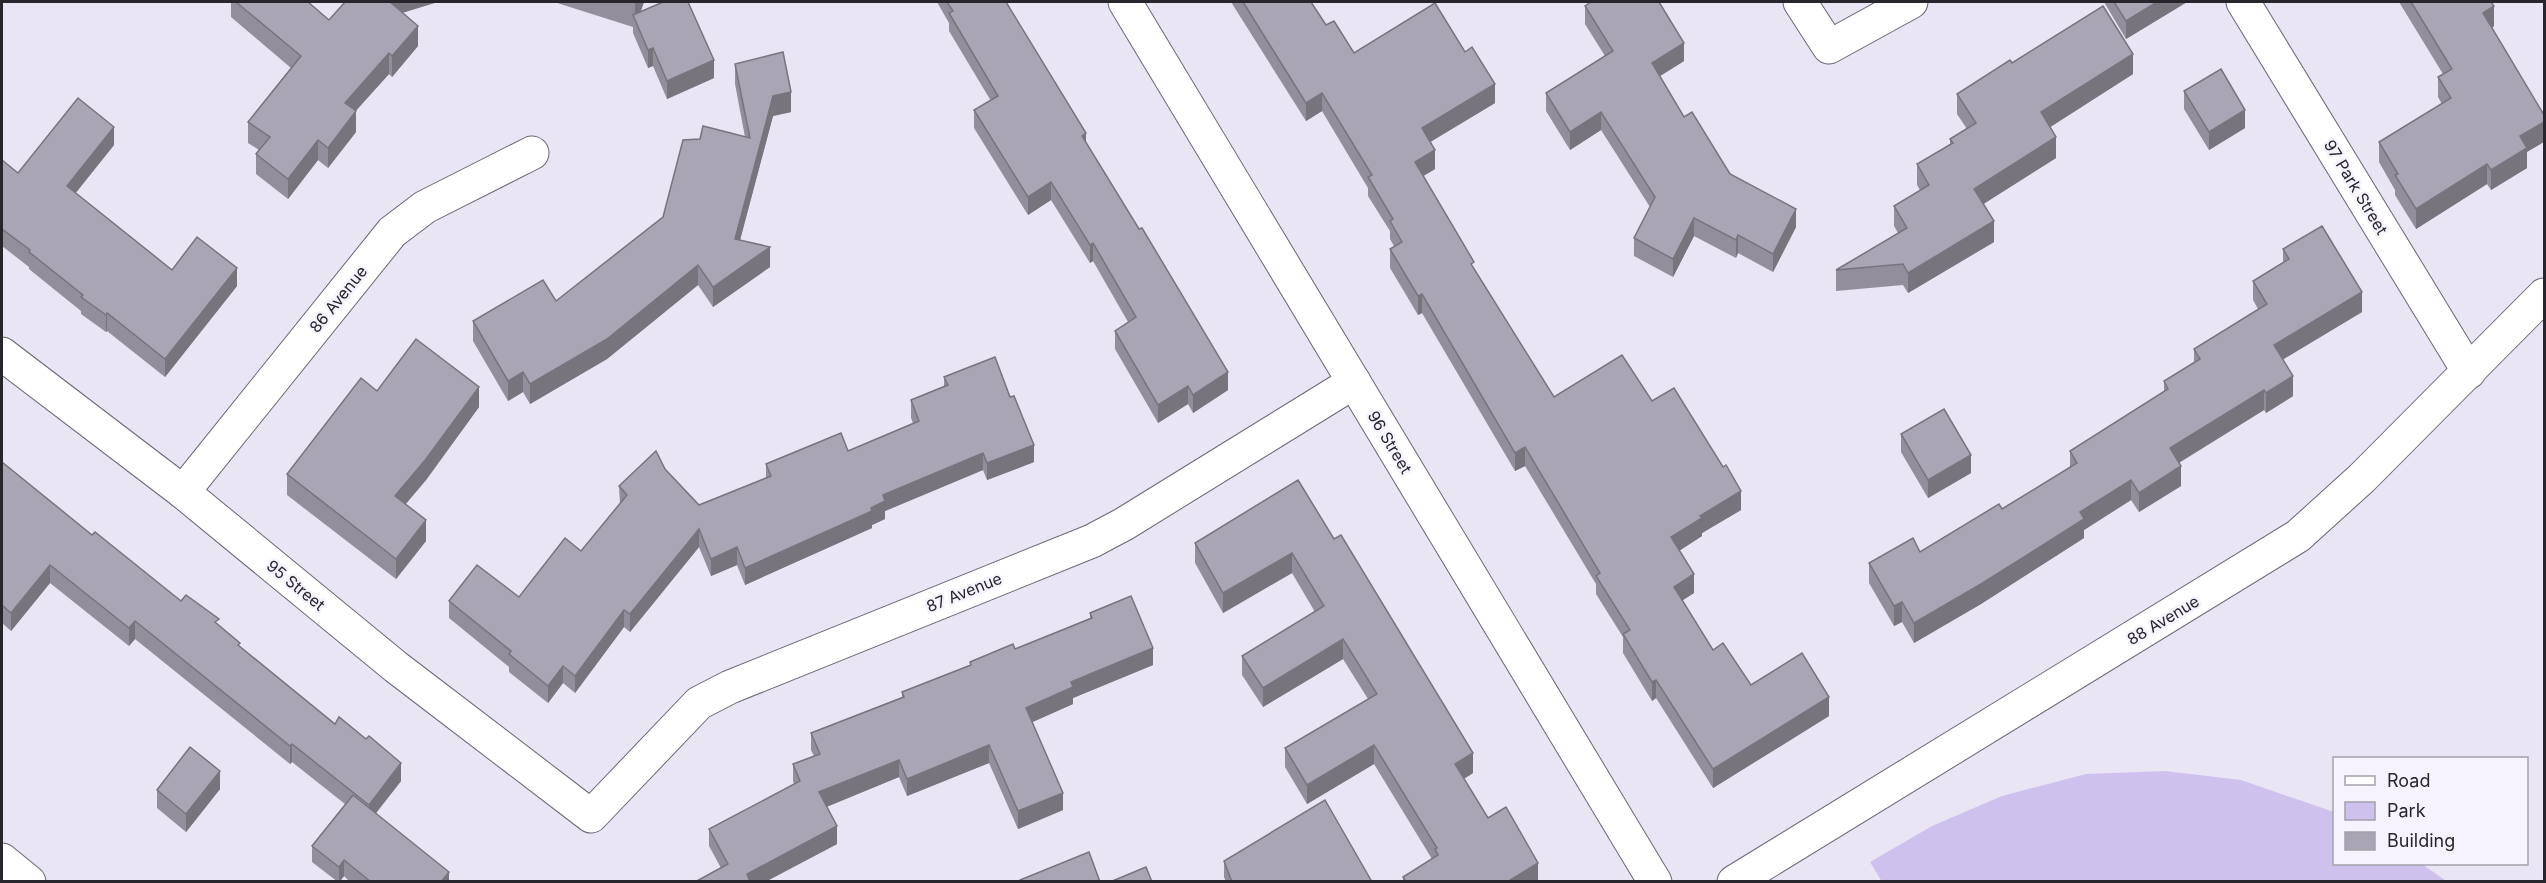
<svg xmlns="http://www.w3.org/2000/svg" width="2546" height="883" viewBox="0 0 2546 883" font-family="Inter,sans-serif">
  <rect width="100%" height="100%" fill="#e9e5f4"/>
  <path fill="#cfc1ed" d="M2165,771L2241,780L2334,812V864H2422L2446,881L1882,882L1870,862L1932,826L2002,796L2086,774Z"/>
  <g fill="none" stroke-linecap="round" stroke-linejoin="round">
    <g stroke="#6a6673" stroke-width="35">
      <g id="minor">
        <path d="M1800,2L1829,47L1911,2"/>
        <path d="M2243,2L2469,372"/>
        <path d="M2,354L183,492L396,667L591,816L699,703L730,687L1092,541L1124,524L1354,382"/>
        <path d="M183,492L392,232L425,207L532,153"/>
      </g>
    </g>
    <g stroke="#6a6673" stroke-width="35">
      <g id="tertiary">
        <path d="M1125,2L1655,882"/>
        <path d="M1734,882L2298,536L2362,478L2544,295"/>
      </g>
    </g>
    <g stroke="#6a6673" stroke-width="35">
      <path id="secondary" d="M2,860L29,882"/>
    </g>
    <use href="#minor" stroke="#fff" stroke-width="33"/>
    <use href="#tertiary" stroke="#fff" stroke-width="33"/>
    <use href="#secondary" stroke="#fff" stroke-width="33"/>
  </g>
  <g fill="#928e9b">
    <path d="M231,2H308L329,20L403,13L418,46L392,77L389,74L355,111L356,132L328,168L318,160L288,199L256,174V154L259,150L248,143V122L291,68L231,17Z"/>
    <path d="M554,2H644L640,12L714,78L667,99L653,66L648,68L633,33V27Z"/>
    <path d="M937,2H1006L1086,143L1228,390L1193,413L1188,404L1158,423L1115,349V331L1128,322L1093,261L1090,263L1051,200L1028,215L974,128V110L991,101L949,31V23Z"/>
    <path d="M1231,2H1311L1326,25L1354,53L1495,103L1430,142L1435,169L1423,176L1474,270L1554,397L1652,401L1741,510L1702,533V536L1679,551L1694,593L1682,600L1713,650L1751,685L1829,716L1713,788L1656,698L1652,701L1623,653V637L1596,594V584L1525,466L1515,471L1422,313L1418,315L1390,268V249L1394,246L1390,239V231L1368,196V188L1322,111L1306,121Z"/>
    <path d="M2104,2H2187L2126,39Z"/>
    <path d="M2399,2H2491L2494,26L2492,28L2527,152V168L2491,190L2487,184L2416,229L2395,195V190L2379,162V142L2442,104L2438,97V77L2443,74Z"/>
    <path d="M1585,6L1684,61L1660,76L1684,117L1730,174L1796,227L1773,272L1738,253L1736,258L1694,236L1673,277L1634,256V238L1650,207L1601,130L1570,150L1546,111V93L1605,56L1585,24Z"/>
    <path d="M2012,63L2133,74L2050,127L2056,158L1983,204L1994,242L1908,293L1903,285L1836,291V270L1898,233L1894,226V206L1920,190L1917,185V164L1950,144V139L1967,129L1957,114V94Z"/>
    <path d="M735,64L791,112L773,116L740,240L770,267L713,307L698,285L607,359L530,404L523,392L508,401L473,341V321L556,301L663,217L700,139L745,137L735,84Z"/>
    <path d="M2184,91L2245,128L2209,150L2184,109Z"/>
    <path d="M114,145L75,193L172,270L237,286L165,377L107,331L106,332L81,314V311L29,269V267L2,246V160L18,173Z"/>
    <path d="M2283,249L2362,312L2283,359L2293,396L2266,413L2264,410L2179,463L2181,486L2139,512L2131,500L2084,530V538L1981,604L1914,643L1902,622L1894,626L1869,583V563L1920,552L2002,509L2070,467V451L2164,392V381L2194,362V349L2258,309L2253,300V281L2283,262Z"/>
    <path d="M944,377L1034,462L987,480L983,470L885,511V519L872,525V528L745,585L737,565L711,576L699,547L630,632L624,627L575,693L563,683L548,703L509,672V667L449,618V601L519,597L581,551L620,504L619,486L665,469L699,505L766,478V464L848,451L913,423L911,418V400L944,386Z"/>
    <path d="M377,391L479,407L426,480L405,504L426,541L396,579L287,495V474Z"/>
    <path d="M1901,434L1971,473L1928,498L1901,452Z"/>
    <path d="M2,462L92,535L181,601L219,626L240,647L401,781L376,813L449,882H350L344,876L340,882H338L312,862V846L345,804L292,762L290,764L135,639L129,646L50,583L11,631L2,623Z"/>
    <path d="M1298,480L1473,773L1464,779L1488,818L1538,882H1403V877L1432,859L1374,764L1307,804L1285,767V748L1368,699L1343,659L1263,707L1242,675V656L1315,612L1292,573L1223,613L1195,563V543Z"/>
    <path d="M1090,613L1153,665L1073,698V704L1032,722L1063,810L1018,829L989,763L907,796L899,777L826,807L837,844L765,882H695L721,868L709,846V829L794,784L793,781V764L814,756L811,750V733L902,697V692L970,665V662L1015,649L1090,618Z"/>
    <path d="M220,789L186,832L157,808V790Z"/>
    <path d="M1224,861L1372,882H1226L1224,877Z"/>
  </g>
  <g fill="#77747e">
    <path d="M386,2H438L386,18Z"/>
    <path d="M635,2H644L637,23L635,19Z"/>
    <path d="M2157,2H2187L2126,39V21Z"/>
    <path d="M2494,6V26L2483,33V13Z"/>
    <path d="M418,26V46L392,77V56Z"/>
    <path d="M1684,43V61L1652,81V63Z"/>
    <path d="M653,48V66L648,68V50Z"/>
    <path d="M389,53V74L345,123V103Z"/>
    <path d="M2133,54V74L2041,133V112Z"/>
    <path d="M714,60V78L667,99V81Z"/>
    <path d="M1495,84V103L1422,147V128Z"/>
    <path d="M791,92V112L773,116L735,259V239L773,96Z"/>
    <path d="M1322,93V111L1306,121V103Z"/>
    <path d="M2245,110V128L2209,150V132Z"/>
    <path d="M356,111V132L328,168V148Z"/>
    <path d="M1601,112V130L1570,150V132Z"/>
    <path d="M2544,122V142L2527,152V168L2491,190V170L2520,136Z"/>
    <path d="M114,127V145L67,204V186Z"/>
    <path d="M1086,133V151L1082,136Z"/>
    <path d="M2056,137V158L1974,210V189Z"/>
    <path d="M318,140V160L288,199V179Z"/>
    <path d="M1435,150V169L1415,181V162Z"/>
    <path d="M2487,164V184L2416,229V209Z"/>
    <path d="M1051,182V200L1028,215V197Z"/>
    <path d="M1796,209V227L1773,272V254Z"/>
    <path d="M1694,218V236L1673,277V259Z"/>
    <path d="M1994,221V242L1908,293V273Z"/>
    <path d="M1738,235V253L1736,258V240Z"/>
    <path d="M1093,243V261L1090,263V245Z"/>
    <path d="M770,247V267L713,307V287Z"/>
    <path d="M698,265V285L607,359L530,404V384Z"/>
    <path d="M237,268V286L165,377V359Z"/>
    <path d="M2362,292V312L2274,365V345Z"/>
    <path d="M1422,294V313L1418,315V296Z"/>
    <path d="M107,313V331L106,332V315Z"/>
    <path d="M523,372V392L508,401V381Z"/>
    <path d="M1228,372V390L1193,413V395Z"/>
    <path d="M2293,376V396L2266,413V393Z"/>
    <path d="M1188,386V404L1158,423V405Z"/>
    <path d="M479,387V407L426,480L395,517V496Z"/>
    <path d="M2264,390V410L2170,468V448Z"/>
    <path d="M1034,445V462L987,480V463Z"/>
    <path d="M1525,447V466L1515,471V453Z"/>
    <path d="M983,453V470L885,511V519L872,525V528L745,585V568L871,508L883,495Z"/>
    <path d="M1971,455V473L1928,498V480Z"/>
    <path d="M2181,466V486L2139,512V493Z"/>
    <path d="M2131,480V500L2084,530V538L1981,604L1914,643V623L2080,512Z"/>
    <path d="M1741,491V510L1702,533V536L1671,556V537L1700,516Z"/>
    <path d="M426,520V541L396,579V559Z"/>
    <path d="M699,529V547L630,632V614Z"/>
    <path d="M737,547V565L711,576V559Z"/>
    <path d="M1292,553V573L1223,613V593Z"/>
    <path d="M50,565V583L11,631V613Z"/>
    <path d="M1694,574V593L1674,606V587Z"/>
    <path d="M1902,602V622L1894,626V606Z"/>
    <path d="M624,610V627L575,693V676Z"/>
    <path d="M135,621V639L129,646V628Z"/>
    <path d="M1343,639V659L1263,707V688Z"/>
    <path d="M1153,648V665L1073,698V704L1026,725V708L1071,682Z"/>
    <path d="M563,666V683L548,703V686Z"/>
    <path d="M1656,680V698L1652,701V682Z"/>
    <path d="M1829,697V716L1713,788V769Z"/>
    <path d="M292,744V762L290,764V746Z"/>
    <path d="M989,745V763L907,796V779Z"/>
    <path d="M1374,745V764L1307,804V785Z"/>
    <path d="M1473,753V773L1455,784V764Z"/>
    <path d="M899,760V777L819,810V792Z"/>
    <path d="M401,763V781L369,822V805Z"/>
    <path d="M220,771V789L186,832V814Z"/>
    <path d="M1063,793V810L1018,829V811Z"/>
    <path d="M837,826V844L765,882H747V874Z"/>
    <path d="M344,860V876L339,882V867Z"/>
    <path d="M1538,863V882H1507Z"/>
    <path d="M449,872V882H441Z"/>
  </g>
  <g fill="#aaa5b4" stroke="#77747e" stroke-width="1.5">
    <path d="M236,2H308L329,20L345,2H390L418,26L392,56L389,53L345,103L356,111L328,148L318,140L288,179L256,154L270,137L248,122L301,56Z"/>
    <path d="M663,2H688L714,60L667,81L653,48L648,50L633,15Z"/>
    <path d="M947,2H1006L1086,133L1082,136L1139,229L1142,228L1228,372L1193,395L1188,386L1158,405L1115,331L1136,317L1093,243L1090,245L1051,182L1028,197L974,110L998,96L949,13L953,11Z"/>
    <path d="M1243,2H1311L1326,25L1334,21L1354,53L1435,3L1465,52L1472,47L1495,84L1422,128L1435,150L1415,162L1474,262L1471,264L1554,397L1622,355L1652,401L1674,388L1723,467L1726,465L1741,491L1700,516L1702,518L1671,537L1694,574L1674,587L1713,650L1723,643L1751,685L1802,653L1829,697L1713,769L1656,680L1652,682L1623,634L1630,630L1596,576L1600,573L1525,447L1515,453L1422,294L1418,296L1390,249L1402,242L1390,221L1393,219L1368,177L1372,175L1322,93L1306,103Z"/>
    <path d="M1591,2H1659L1684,43L1652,63L1684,117L1692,112L1730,174L1796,209L1773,254L1738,235L1736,240L1694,218L1673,259L1634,238L1655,197L1601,112L1570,132L1546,93L1613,51L1585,6Z"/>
    <path d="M2114,2H2157L2126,21Z"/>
    <path d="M2411,2H2491L2494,6L2483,13L2544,115V122L2520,136L2527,148L2491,170L2487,164L2416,209L2395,175L2398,174L2379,142L2451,98L2438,77L2452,69Z"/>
    <path d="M2103,6L2133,54L2041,112L2056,137L1974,189L1994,221L1908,273L1903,264L1836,270L1907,228L1894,206L1929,185L1917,164L1953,143L1950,139L1976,123L1957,94L2010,60L2012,63Z"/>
    <path d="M783,52L791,92L773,96L735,239L770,247L713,287L698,265L607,339L530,384L523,372L508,381L473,321L543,280L556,301L663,217L683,140L700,139L703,126L750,138L735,64Z"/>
    <path d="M2221,69L2245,110L2209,132L2184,91Z"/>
    <path d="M78,98L114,127L67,186L172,270L197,237L237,268L165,359L107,313L106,315L81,297L83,295L29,252L30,250L2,229V160L18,173Z"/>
    <path d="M2322,226L2362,292L2274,345L2293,376L2266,393L2264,390L2170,448L2181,466L2139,493L2131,480L2080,512L2084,519L1981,584L1914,623L1902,602L1894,606L1869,563L1913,538L1920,552L1999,504L2002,509L2077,463L2070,451L2168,389L2164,381L2200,359L2194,349L2267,304L2253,281L2289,259L2283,249Z"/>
    <path d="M416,339L479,387L426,459L395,496L426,520L396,559L287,474L361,378L377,391Z"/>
    <path d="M995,357L1010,397L1014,396L1034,445L987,463L983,453L883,495L885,501L871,508L872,511L745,568L737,547L711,559L699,529L630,614L624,610L575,676L563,666L548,686L509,654L511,651L449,601L477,565L519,597L565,538L581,551L627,495L619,486L656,451L665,469L699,505L771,476L766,464L841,433L848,451L919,421L911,400L948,385L944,377Z"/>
    <path d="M1944,409L1971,455L1928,480L1901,434Z"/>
    <path d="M2,462L92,535L95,532L181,601L186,595L219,619L215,622L240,643L238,645L335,724L339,717L366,739L369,736L401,763L369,805L292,744L290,746L135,621L129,628L50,565L11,613L2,605Z"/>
    <path d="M1298,480L1334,539L1341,535L1473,753L1455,764L1488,818L1506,807L1538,863L1507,882H1406L1403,877L1438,855L1435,849L1437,848L1374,745L1307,785L1285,748L1377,694L1343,639L1263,688L1242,656L1324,606L1292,553L1223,593L1195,543Z"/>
    <path d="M1131,596L1153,648L1071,682L1073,687L1026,708L1063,793L1018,811L989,745L907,779L899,760L819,792L837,826L747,874L750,882H695L728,864L709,829L800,781L793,764L820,754L811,733L904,697L902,692L971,665L970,662L1013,644L1015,649L1092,618L1090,613Z"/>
    <path d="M190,747L220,771L186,814L157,790Z"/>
    <path d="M353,795L449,872L441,882H371L344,860L339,867L312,846Z"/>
    <path d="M1325,800L1372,882H1232L1224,861Z"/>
    <path d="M1089,852L1100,882H1020V880Z"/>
    <path d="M1146,867L1152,882H1110Z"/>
  </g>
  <g text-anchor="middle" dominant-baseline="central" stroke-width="5" stroke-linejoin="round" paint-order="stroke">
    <g font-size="16" fill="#28262c" stroke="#f6f3ff">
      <text transform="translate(2356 187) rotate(59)">97 Park Street</text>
      <text transform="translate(338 299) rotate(-51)">86 Avenue</text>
      <text transform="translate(1390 442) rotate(59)">96 Street</text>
      <text transform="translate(296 585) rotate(39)">95 Street</text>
      <text transform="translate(964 592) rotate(-22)">87 Avenue</text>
      <text transform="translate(2163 620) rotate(-31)">88 Avenue</text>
    </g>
  </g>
  <rect width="2546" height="883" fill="none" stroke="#28262c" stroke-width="6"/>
  <rect x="2333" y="757" width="195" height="108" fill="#f6f3ff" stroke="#a4a1ab" stroke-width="1.5"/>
  <rect x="2345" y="776" width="30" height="9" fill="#ffffff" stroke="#a4a1ab" stroke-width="1.5"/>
  <text x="2387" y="787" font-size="18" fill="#28262c">Road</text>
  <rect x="2345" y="802" width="30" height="18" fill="#cfc1ed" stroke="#a4a1ab" stroke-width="1.5"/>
  <text x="2387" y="817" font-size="18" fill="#28262c">Park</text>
  <rect x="2345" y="832" width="30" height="18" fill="#aaa5b4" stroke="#a4a1ab" stroke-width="1.5"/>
  <text x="2387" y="847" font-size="18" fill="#28262c">Building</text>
</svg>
